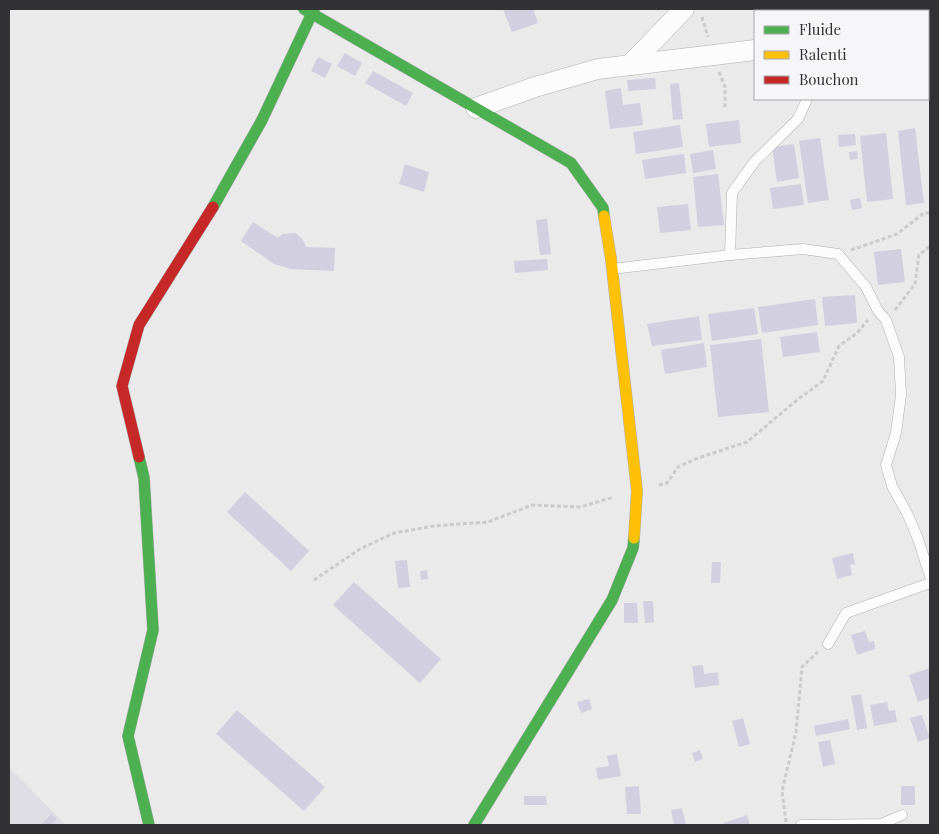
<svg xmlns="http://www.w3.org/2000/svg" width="939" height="834" viewBox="0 0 939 834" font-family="'Playfair Display',serif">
  <rect width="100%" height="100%" fill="#eaeaeb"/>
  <path fill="#dfdee5" d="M9,767L66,825H9Z"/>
  <g fill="#d1cfe0">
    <path d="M503,9H533L538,23L512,32Z"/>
    <path d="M831,9H857L851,11H832Z"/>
    <path d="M345,53L362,63L355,76L337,66Z"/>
    <path d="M318,57L332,64L325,78L311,71Z"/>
    <path d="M373,71L413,93L406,106L365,83Z"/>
    <path d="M655,78L656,89L628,91L627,80Z"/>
    <path d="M679,83L683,119L673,120L670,84Z"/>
    <path d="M621,88L623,105L640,103L643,125L610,129L605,91Z"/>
    <path d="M739,120L741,143L709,147L706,124Z"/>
    <path d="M680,125L683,147L636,154L633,132Z"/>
    <path d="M915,128L924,203L906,205L898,131Z"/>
    <path d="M886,133L893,199L867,202L860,136Z"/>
    <path d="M855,134L856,145L839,147L838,135Z"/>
    <path d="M820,138L829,200L808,203L799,141Z"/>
    <path d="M794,144L799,178L777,182L772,147Z"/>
    <path d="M713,150L716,169L693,173L690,154Z"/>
    <path d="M857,151L858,159L850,160L849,152Z"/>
    <path d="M684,154L686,173L645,179L642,160Z"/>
    <path d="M405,164L429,172L424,192L399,184Z"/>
    <path d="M718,174L724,225L698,227L693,177Z"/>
    <path d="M801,184L804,205L773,209L770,188Z"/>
    <path d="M860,198L862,208L852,210L850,200Z"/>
    <path d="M688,204L691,230L660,233L657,207Z"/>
    <path d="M547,219L551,254L540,255L536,220Z"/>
    <path d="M253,222L278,238L282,234L296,233L303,240L306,247L335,248L334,271L291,269L274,264L241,241Z"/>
    <path d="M901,249L905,282L878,285L874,252Z"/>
    <path d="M547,259L548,270L515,273L514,261Z"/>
    <path d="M855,295L857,323L825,326L822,297Z"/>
    <path d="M815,299L818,325L762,333L758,307Z"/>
    <path d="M754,308L758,334L712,341L708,314Z"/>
    <path d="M699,316L702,340L652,346L647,324Z"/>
    <path d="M817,332L820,352L783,357L780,337Z"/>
    <path d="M761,339L769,412L718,417L710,345Z"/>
    <path d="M704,343L707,367L665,374L661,350Z"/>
    <path d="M245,492L309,551L291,571L227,512Z"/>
    <path d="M853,553L855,564L850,565L852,575L837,579L832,558Z"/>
    <path d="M407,560L410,587L398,588L395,561Z"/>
    <path d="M712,562H721L720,583H711Z"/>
    <path d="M427,570L428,579L421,580L420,571Z"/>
    <path d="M354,582L441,659L420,683L333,605Z"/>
    <path d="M643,601H653L654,622L645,623Z"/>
    <path d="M624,603H637L638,623H624Z"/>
    <path d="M865,631L869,642L874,641L875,649L857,655L851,635Z"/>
    <path d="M703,665L704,674L718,672L719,685L695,688L692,666Z"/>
    <path d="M930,668V698L918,702L909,675Z"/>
    <path d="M861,694L867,728L857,730L851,696Z"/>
    <path d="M589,699L592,709L581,713L577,702Z"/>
    <path d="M887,702L889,711L895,710L897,722L874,726L870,705Z"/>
    <path d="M237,710L325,787L304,811L216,734Z"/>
    <path d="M922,715L930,738L918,742L910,718Z"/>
    <path d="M743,718L750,744L739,747L732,721Z"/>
    <path d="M848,719L850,729L816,736L814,726Z"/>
    <path d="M830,740L835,764L823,767L818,742Z"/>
    <path d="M700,750L703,759L695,762L692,753Z"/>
    <path d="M617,754L621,776L598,780L596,768L609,766L607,756Z"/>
    <path d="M639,786L641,814H627L625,787Z"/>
    <rect x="901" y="786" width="14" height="19"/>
    <path d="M524,796H546L547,805H524Z"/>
    <path d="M682,808L686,825H674L671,810Z"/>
    <path d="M51,814L57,819L51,825H41Z"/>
    <path d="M747,815L750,825H724V823Z"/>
  </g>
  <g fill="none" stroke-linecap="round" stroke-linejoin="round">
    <g stroke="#afafb0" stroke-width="11">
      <g id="lane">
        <path d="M807,99L798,119L755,161L732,193L730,255L803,249L838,254L866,287L878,311L886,320L899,357L901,395L896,433L886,465L892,486L908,515L918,539L930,576"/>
        <path d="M612,269L730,255"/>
        <path d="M828,644L846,613L930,583"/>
        <path d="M801,825L881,824L902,815"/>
      </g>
    </g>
    <g stroke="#afafb0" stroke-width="21">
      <g id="street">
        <path d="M928,30H930"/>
        <path d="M630,65L684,9"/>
        <path d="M476,108L535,87L598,69L755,50"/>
      </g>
    </g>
    <g stroke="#afafb0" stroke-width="12">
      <g id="fast">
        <path d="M304,9L571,163L603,208L604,216"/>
        <path d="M213,207L262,120L314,9"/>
        <path d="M139,457L144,478L153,630L128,736L149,825"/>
        <path d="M474,825L612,600L633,548L634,538"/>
      </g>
    </g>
    <g stroke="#afafb0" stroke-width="12">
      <path id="slow" d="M604,216L611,259L637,491L634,538"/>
    </g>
    <g stroke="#afafb0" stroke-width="12">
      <path id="jam" d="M139,457L122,386L139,325L213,207"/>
    </g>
    <g stroke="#cbcbcc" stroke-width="3" stroke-dasharray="4 2.5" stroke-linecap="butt">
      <path d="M702,17L708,37"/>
      <path d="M719,72L725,87V108"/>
      <path d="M851,250L897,234L924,213H930"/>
      <path d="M895,310L915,284L919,255L930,246"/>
      <path d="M659,485L667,483L678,467L698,458L747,442L797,400L823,381L839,346L857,333L868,320"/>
      <path d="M314,580L360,549L394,533L434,526L488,522L532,505L580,507L614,497"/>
      <path d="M786,822L782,791L796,732L802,667L818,652"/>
    </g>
    <use href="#lane" stroke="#fcfcfc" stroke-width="10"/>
    <use href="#street" stroke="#fcfcfc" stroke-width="20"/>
    <use href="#fast" stroke="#4caf50" stroke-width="11"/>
    <use href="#slow" stroke="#ffc107" stroke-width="11"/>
    <use href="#jam" stroke="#c62828" stroke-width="11"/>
  </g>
  <rect width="939" height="834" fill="none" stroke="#323133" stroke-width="20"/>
  <rect x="754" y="10" width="175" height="90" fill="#f6f6f9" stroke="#a8a7aa"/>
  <rect x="764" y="26" width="25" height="8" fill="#4caf50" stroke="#a8a7aa"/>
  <text x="799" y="35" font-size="15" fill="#323133">Fluide</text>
  <rect x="764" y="51" width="25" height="8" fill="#ffc107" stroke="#a8a7aa"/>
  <text x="799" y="60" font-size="15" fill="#323133">Ralenti</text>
  <rect x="764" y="76" width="25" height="8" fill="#c62828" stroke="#a8a7aa"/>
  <text x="799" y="85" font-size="15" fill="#323133">Bouchon</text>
</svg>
